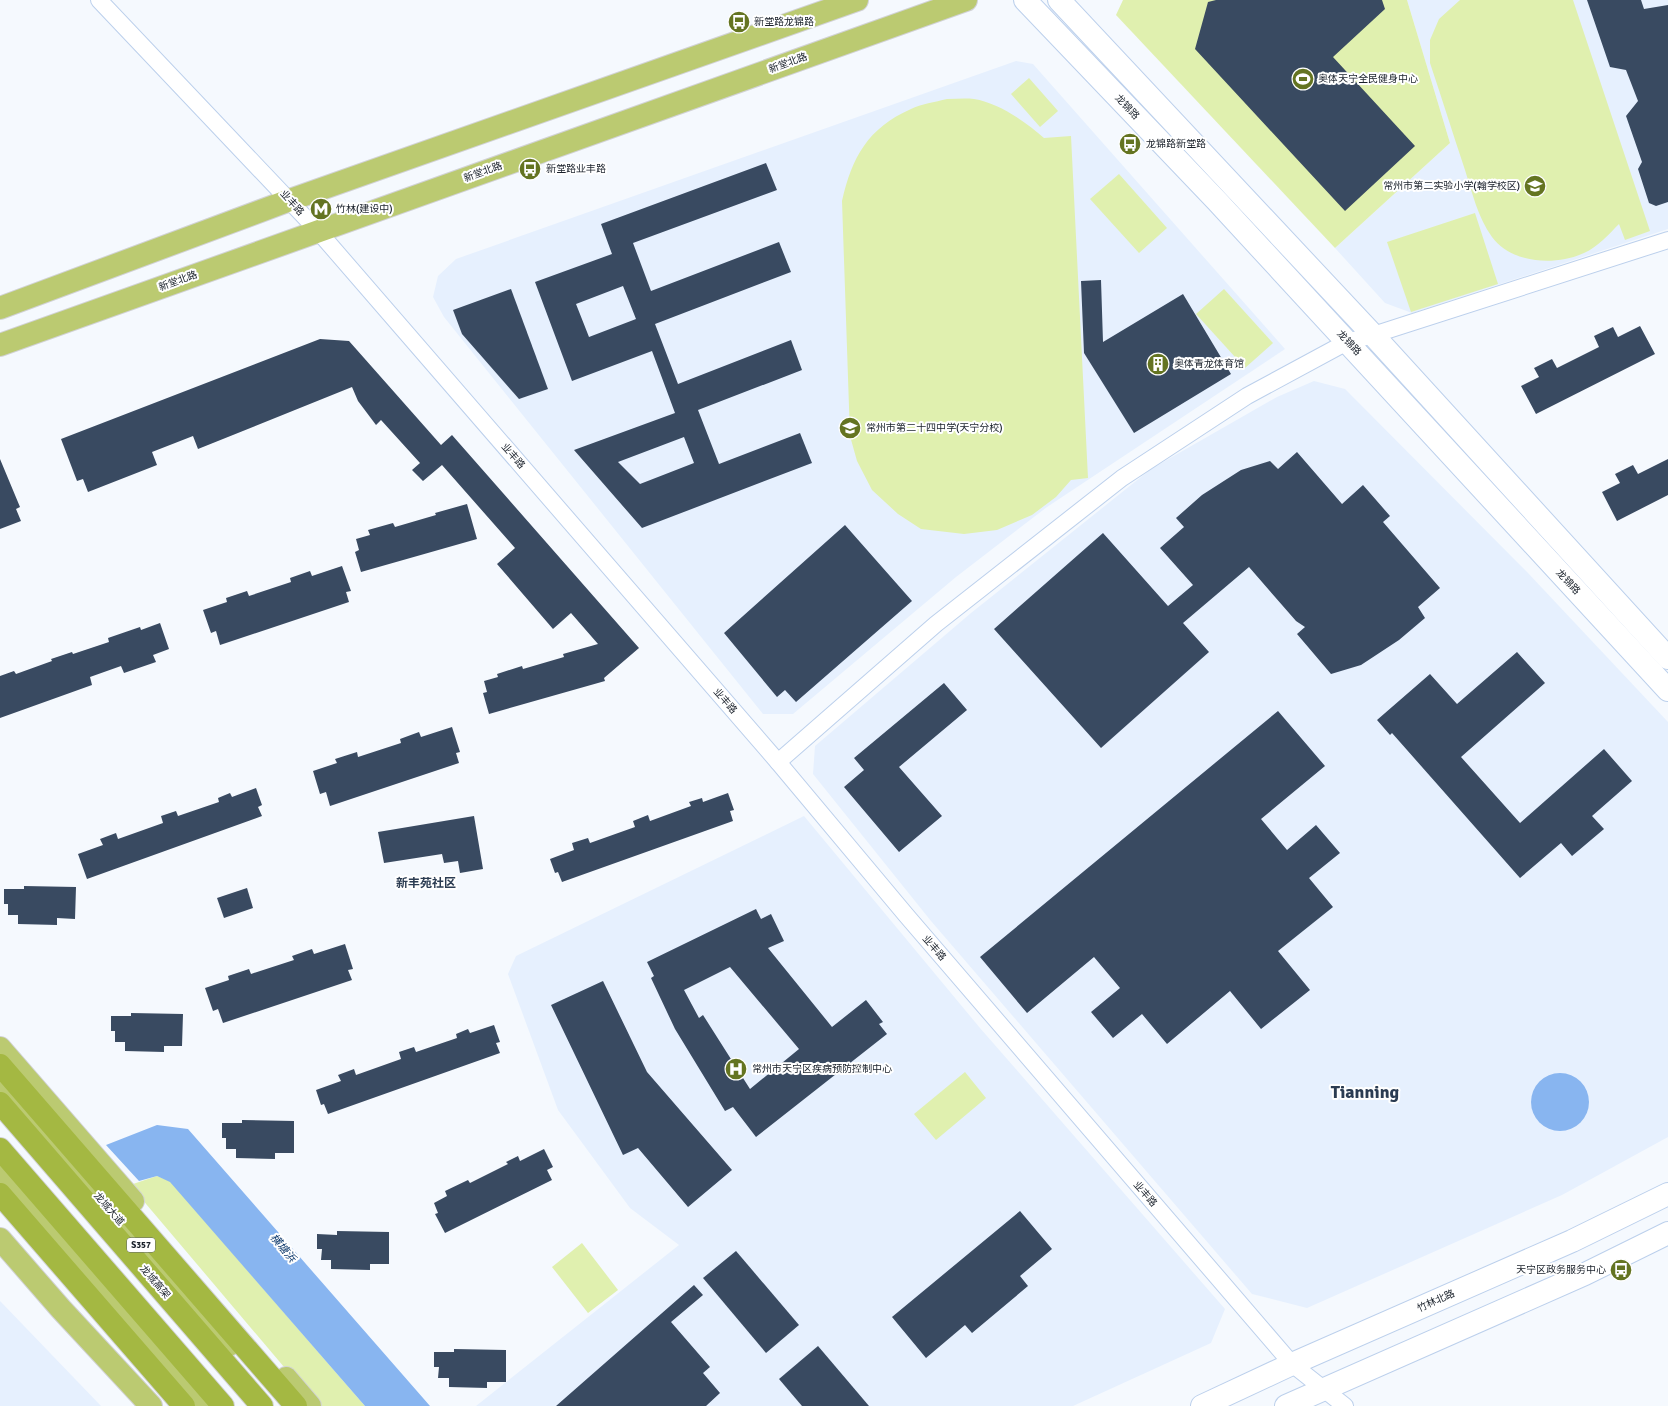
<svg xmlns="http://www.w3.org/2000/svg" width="1668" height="1406" viewBox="0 0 1668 1406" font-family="Signika,'Noto Sans SC',sans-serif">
  <rect width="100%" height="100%" fill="#f5f9fe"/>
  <g fill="#e6f0fe">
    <path d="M1407,0H1668V229L1412,313L1385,303L1335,248L1450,143Z"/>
    <path d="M1016,61L1033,64L1285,349L1047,507L956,577L793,714H763L444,317L433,297L438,276L456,259Z"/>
    <path d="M1314,381L1345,389L1528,573L1668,722V1137L1562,1195L1307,1308L1252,1294L931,921L813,774L815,746L971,613L1151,469L1277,397Z"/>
    <path d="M804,816L980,1028L1225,1309L1211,1343L1073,1406H476L679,1245L630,1208L558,1110L508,974L516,956Z"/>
    <path d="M0,1301L101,1406H0Z"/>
  </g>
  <g fill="#e0f0af">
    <path d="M1123,0H1407L1450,143L1335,248L1116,15Z"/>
    <path d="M1460,0H1573L1650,231L1625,240L1619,224C1609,234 1598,247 1584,253C1556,266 1512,264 1492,237C1478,218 1472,192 1465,170C1453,134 1442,99 1430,63V40L1439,19Z"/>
    <path d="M1029,78L1058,111L1040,127L1011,94Z"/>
    <path d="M947,99C956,99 965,98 974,99C999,103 1026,122 1044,138L1071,136L1088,478L1071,480L1056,497L1032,515L997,530L964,534L921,529L898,514L872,490L857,461L850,436L842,201C852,157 868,128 911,109C921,104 935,102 947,99Z"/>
    <path d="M1119,174L1167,228L1139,253L1090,199Z"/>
    <path d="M1475,213L1498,284L1411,312L1387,242Z"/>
    <path d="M1224,289L1273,343L1245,368L1196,314Z"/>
    <path d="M965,1072L986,1098L936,1140L914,1114Z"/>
    <path d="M157,1176L170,1181L365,1406H317L130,1185Z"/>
    <path d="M582,1243L618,1290L588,1313L552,1267Z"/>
  </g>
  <g fill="#88b5f0">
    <circle cx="1560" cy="1102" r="29"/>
    <path d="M157,1125L188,1129L430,1406H365L170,1182L157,1176L139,1181L106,1145Z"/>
  </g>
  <g fill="#394a61" fill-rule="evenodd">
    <path d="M1216,0H1382L1385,9L1333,57L1415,146L1345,211L1195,49L1208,2Z"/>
    <path d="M1587,0H1641L1644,9L1668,5V202L1656,206L1649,203L1638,169L1642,162L1626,116L1638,101L1626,70L1610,67Z"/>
    <path d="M766,163L777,190L633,243L651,291L779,242L791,272L655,324L678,384L791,340L802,370L698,410L719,464L800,433L812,463L642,528L574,450L675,413L652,351L572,381L535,282L612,254L601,224ZM623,286L636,319L589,337L576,304ZM684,437L694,463L640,484L618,462Z"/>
    <path d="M1101,280L1103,342L1183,294L1231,374L1134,433L1084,353L1081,281Z"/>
    <path d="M511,289L548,389L519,399L462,334L453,310Z"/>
    <path d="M1640,326L1655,354L1536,414L1521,386L1539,377L1534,368L1552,359L1557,368L1599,347L1594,336L1613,327L1618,337Z"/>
    <path d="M320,339L349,341L441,445L452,435L639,648L604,678L605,681L489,714L483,693L487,692L484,681L498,677L497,674L522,666L523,669L564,657L563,654L598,644L571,613L553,629L497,564L515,548L442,465L423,481L412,470L420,463L381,420L376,425L358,401L352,387L198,449L193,436L152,452L157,465L88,492L83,479L77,481L61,439Z"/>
    <path d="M1297,452L1342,504L1363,485L1390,516L1383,522L1440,588L1418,607L1425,618L1399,640L1361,665L1331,674L1297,634L1305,627L1296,621L1249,567L1183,623L1209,652L1101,748L994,629L1103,533L1168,606L1193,585L1160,548L1184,527L1176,518L1202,495L1241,470L1270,461L1278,469Z"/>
    <path d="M0,459L20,507L16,509L21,521L0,529Z"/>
    <path d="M1668,459V495L1617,521L1602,492L1620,483L1615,474L1633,465L1638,474Z"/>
    <path d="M467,504L477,539L361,572L355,552L359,550L356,539L370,535L368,530L393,523L395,527L436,515L435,513Z"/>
    <path d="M845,525L912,601L796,702L785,690L777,697L724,633Z"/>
    <path d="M342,566L351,591L346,592L349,602L220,645L216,631L211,633L203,610L227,602L226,598L247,591L249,596L291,582L290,578L310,571L312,576Z"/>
    <path d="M160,623L169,649L153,655L156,662L124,673L121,666L90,677L92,685L0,718V676L14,671L16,674L52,661L51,659L72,652L73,654L109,642L108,638L140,627L141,630Z"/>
    <path d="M1517,652L1545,683L1461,757L1520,823L1604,749L1632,781L1592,816L1604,829L1572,856L1561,843L1520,878L1392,733L1390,735L1377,720L1430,674L1457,704Z"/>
    <path d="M944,683L967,710L899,767L942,816L899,852L844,787L864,770L854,758Z"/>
    <path d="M1278,711L1325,766L1261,819L1287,850L1316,825L1340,853L1309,878L1333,907L1278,951L1310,990L1261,1029L1230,991L1167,1044L1142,1014L1113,1038L1091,1012L1120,988L1094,957L1027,1013L980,957Z"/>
    <path d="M452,727L460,752L456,753L459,763L330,806L326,792L320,794L313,771L337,763L335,759L357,752L358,757L401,743L400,739L419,732L421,737Z"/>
    <path d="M256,788L262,805L258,807L262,816L87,879L78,854L103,845L100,839L116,833L118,839L163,823L161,816L176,811L178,816L219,802L218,798L230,793L232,797Z"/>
    <path d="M728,793L734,810L730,811L733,821L562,882L558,872L555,873L550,859L574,850L572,843L588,838L590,843L635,827L633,821L648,815L650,821L691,806L689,802L702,798L703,802Z"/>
    <path d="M474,816L483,869L460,873L458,861L444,863L442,854L384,863L378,832Z"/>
    <path d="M24,886L76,887L75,919L57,918V925L18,924V915H8V904H4V889H24Z"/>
    <path d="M247,888L253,908L224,918L217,898Z"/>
    <path d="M756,909L761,919L771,914L784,941L768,948L832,1027L866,1000L883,1022L879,1024L887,1034L756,1137L733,1107L725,1111L675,1029L651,978L654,976L647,962ZM730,967L799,1049L750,1089L703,1015L699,1018L684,990Z"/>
    <path d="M345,944L353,969L348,970L352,980L223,1023L218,1009L213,1011L205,988L229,980L228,976L249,969L251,974L294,960L292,956L312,949L314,954Z"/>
    <path d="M603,981L647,1072L732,1170L688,1207L638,1148L623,1155L551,1005Z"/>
    <path d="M131,1013L183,1014L182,1046H164V1052L125,1051V1042H115V1031H111V1016H131Z"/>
    <path d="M494,1025L500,1042L496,1043L500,1053L328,1114L324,1104L321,1105L316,1090L341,1081L338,1075L354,1069L356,1075L401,1059L399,1052L414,1047L416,1052L457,1038L456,1034L468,1029L470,1033Z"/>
    <path d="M242,1120L294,1121V1153H275V1159L236,1158V1149H226V1138H222V1123H242Z"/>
    <path d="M544,1149L553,1167L547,1170L552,1180L445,1233L435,1214L438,1213L434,1203L447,1196L445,1191L468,1180L470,1183L508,1164L506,1162L518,1156L520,1161Z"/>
    <path d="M1020,1211L1052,1249L1020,1276L1028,1286L972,1333L965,1325L926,1358L892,1317Z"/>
    <path d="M337,1231L389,1232V1264H370V1270L331,1269V1260H321L322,1249H317V1234L337,1235Z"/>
    <path d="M736,1251L799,1325L766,1353L703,1278Z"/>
    <path d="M694,1285L703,1295L671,1322L710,1367L703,1373L720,1393L706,1406H556Z"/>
    <path d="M818,1346L869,1406H802L779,1379Z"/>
    <path d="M454,1349L506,1350V1382H487V1388L449,1387V1378H438L439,1367H434V1352H454Z"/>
  </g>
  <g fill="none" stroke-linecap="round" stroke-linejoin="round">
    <g stroke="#bcd0ec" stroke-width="18">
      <g id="minor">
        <path d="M99,0L318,231L778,762L906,915L1292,1364L1345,1406"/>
        <path d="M778,762L936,624L1122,478L1247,396L1347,342L1373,335L1668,240"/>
      </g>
    </g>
    <g stroke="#bcd0ec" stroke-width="24">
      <g id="secondary">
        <path d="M1025,0L1217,201L1668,690"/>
        <path d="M1059,0L1373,335L1668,658"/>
        <path d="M1202,1406L1292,1364L1572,1241L1668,1194"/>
        <path d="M1286,1406L1585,1274L1668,1233"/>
      </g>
    </g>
    <g stroke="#d1d2d4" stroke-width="24">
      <g id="primary">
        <path d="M0,308L290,200L857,0"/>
        <path d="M0,345L966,0"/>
        <path d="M0,1048L133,1201"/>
        <path d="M0,1083L229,1345"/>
        <path d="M0,1172L160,1355L202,1406"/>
        <path d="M0,1239L61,1309L151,1406"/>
        <path d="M286,1378L310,1406"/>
      </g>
    </g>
    <g stroke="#d1d2d4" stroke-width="24">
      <g id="trunk">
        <path d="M0,1065L296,1406"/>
        <path d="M0,1103L262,1406"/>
        <path d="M0,1149L223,1406"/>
        <path d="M0,1194L184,1406"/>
      </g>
    </g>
    <use href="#minor" stroke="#fff" stroke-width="16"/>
    <use href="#secondary" stroke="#fff" stroke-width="22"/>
    <use href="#primary" stroke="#bbca71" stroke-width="22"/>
    <use href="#trunk" stroke="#a4b842" stroke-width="22"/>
  </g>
  <defs>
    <g id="bus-disc" transform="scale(1.15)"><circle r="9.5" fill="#647421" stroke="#fff"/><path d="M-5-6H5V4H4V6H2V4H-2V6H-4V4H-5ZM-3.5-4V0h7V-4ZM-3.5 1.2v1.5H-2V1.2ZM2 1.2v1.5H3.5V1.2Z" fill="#fff"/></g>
    <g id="stadium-disc" transform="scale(1.15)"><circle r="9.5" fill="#647421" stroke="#fff"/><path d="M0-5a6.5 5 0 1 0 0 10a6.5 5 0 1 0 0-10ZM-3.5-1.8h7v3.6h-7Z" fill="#fff"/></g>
    <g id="school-disc" transform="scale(1.15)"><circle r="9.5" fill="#647421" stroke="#fff"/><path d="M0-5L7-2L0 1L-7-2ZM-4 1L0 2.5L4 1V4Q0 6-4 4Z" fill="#fff"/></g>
    <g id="metro-disc" transform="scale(1.15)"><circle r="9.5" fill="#647421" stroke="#fff"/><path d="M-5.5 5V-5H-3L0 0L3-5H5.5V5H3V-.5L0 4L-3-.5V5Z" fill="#fff"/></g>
    <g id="building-disc" transform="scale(1.15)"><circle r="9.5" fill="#647421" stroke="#fff"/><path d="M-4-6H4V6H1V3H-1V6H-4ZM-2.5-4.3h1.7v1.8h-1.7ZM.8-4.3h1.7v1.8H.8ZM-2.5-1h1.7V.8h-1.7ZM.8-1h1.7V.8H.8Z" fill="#fff"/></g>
    <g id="hospital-disc" transform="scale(1.15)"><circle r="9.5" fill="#647421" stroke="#fff"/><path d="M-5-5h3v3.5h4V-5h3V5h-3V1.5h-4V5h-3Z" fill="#fff"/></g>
  </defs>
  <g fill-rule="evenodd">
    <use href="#bus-disc" x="739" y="22"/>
    <use href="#stadium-disc" x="1303" y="79"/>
    <use href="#bus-disc" x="1130" y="144"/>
    <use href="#bus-disc" x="530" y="169"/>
    <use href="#school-disc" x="1535" y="186"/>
    <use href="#metro-disc" x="321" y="209"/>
    <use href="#building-disc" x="1158" y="364"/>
    <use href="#school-disc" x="850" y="428"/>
    <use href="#hospital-disc" x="736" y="1069"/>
    <use href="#bus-disc" x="1621" y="1270"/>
  </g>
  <g text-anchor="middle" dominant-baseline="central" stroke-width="4" stroke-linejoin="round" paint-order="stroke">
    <rect fill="#fff" stroke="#5e636a" stroke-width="1" x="127" y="1238" width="28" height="14" rx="3"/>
    <g font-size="9" font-weight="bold" fill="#19202a">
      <text x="141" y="1245">S357</text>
    </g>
    <g font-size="10" fill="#19202a" stroke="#fff" text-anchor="start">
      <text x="754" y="22">新堂路龙锦路</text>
      <text x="1318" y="79">奥体天宁全民健身中心</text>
      <text x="1146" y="144">龙锦路新堂路</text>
      <text x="546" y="169">新堂路业丰路</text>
      <text x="1520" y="186" text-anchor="end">常州市第二实验小学(翰学校区)</text>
      <text x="336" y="209">竹林(建设中)</text>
      <text x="1174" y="364">奥体青龙体育馆</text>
      <text x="866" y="428">常州市第二十四中学(天宁分校)</text>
      <text x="752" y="1069">常州市天宁区疾病预防控制中心</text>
      <text x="1606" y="1270" text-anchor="end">天宁区政务服务中心</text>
    </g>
    <g font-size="10" fill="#19202a" stroke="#fff">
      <text transform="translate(788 63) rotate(-20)">新堂北路</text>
      <text transform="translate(1127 107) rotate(46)">龙锦路</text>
      <text transform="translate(483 172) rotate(-20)">新堂北路</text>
      <text transform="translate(292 203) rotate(48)">业丰路</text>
      <text transform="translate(178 281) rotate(-20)">新堂北路</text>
      <text transform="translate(1349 343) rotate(47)">龙锦路</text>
      <text transform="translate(513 456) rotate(49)">业丰路</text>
      <text transform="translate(1568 582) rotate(47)">龙锦路</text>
      <text transform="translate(725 701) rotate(49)">业丰路</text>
      <text transform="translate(934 948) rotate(49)">业丰路</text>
      <text transform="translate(1145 1194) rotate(49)">业丰路</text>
      <text transform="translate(109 1209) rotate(49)">龙城大道</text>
      <text transform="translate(155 1282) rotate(49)">龙城高架</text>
      <text transform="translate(1436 1301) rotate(-24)">竹林北路</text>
    </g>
    <g font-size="11" font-style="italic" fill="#0c386c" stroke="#fff">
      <text transform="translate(283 1248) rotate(50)">横塘浜</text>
    </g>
    <g font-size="12" font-weight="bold" fill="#2b3c52" stroke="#fff">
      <text x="426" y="883">新丰苑社区</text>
    </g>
    <g font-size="18" font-weight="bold" fill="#2b3c52" stroke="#fff">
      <text x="1365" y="1092">Tianning</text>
    </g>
  </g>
</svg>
